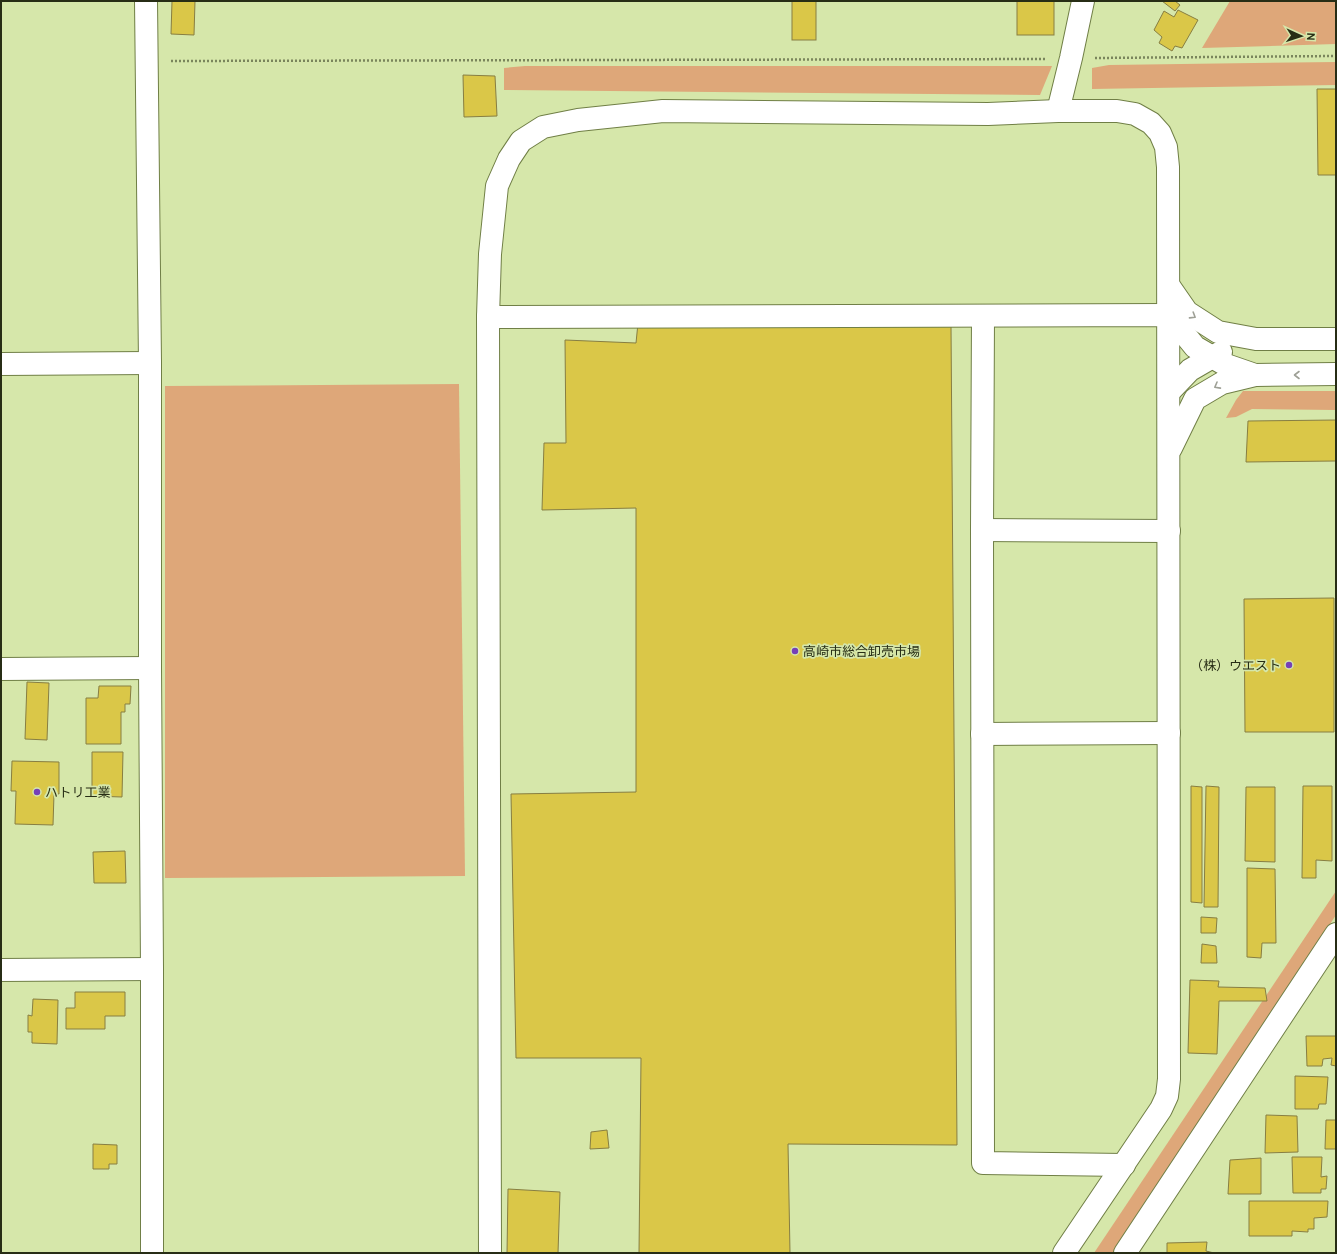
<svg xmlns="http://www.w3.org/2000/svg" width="1337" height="1254" viewBox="0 0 1337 1254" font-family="Cabin,'Noto Sans JP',sans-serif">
  <rect width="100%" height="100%" fill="#d6e7aa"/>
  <g fill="#dea779">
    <path d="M1230,1H1336V44L1202,48Z"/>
    <path d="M1336,62V85L1092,89V68L1109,65Z"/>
    <path d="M525,66H1052L1040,95L504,90V68Z"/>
    <path d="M459,384L465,876L165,878V386Z"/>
    <path d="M1243,391H1336V410L1252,409L1236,417L1226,418L1236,400Z"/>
    <path d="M1336,891V915L1114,1253H1094Z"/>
  </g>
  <g fill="#dac748" stroke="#877e42">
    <path d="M172,1H195L194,35L171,34Z"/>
    <rect x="792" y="1" width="24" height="39"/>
    <rect x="1017" y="1" width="37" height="34"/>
    <path d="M1162,1H1175L1180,5L1175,11Z"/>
    <path d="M1178,10L1198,20L1182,48L1175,46L1172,51L1159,43L1162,37L1154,30L1164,11L1174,17Z"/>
    <path d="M463,75L495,76L497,116L464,117Z"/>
    <path d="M1317,89H1336V175H1318Z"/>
    <path d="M638,323L951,325L957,1145L788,1144L790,1253H639L641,1058H516L511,794L636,792V508L542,510L544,443H566L565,340L636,343Z"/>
    <path d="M1336,420V461L1246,462L1248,421Z"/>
    <path d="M1334,598V732H1245L1244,599Z"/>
    <path d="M27,682L49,683L47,740L25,739Z"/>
    <path d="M99,686H131L130,704H125V712H121V744H86V698H98Z"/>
    <path d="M92,752H123L122,797L92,796Z"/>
    <path d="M12,761L59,762V794H54L53,825L15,824L16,791H11Z"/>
    <path d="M1191,786L1202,787V903L1191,902Z"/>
    <path d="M1206,786L1219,787L1218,907H1204Z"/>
    <path d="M1303,786H1332V861L1316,860V878H1302Z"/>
    <path d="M1246,787H1275V862L1245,861Z"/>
    <path d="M125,851L126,883H94L93,852Z"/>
    <path d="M1247,868L1275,869L1276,943H1262L1261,958L1247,957Z"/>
    <path d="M1201,917L1217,918L1216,933H1201Z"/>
    <path d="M1202,944L1216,946L1217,963H1201Z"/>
    <path d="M1190,980L1219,981L1218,987L1265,988L1267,1001H1219L1217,1054L1188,1053Z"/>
    <path d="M75,992H125V1016H105V1029H66V1008H75Z"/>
    <path d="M33,999L58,1000L57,1044L32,1043V1032H28V1015L32,1016Z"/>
    <path d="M1306,1036H1336V1066L1331,1065L1332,1058L1323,1059L1322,1066H1307Z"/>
    <path d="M1295,1076L1328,1077L1326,1104H1319L1318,1109H1295Z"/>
    <path d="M1266,1115L1297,1116L1298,1152L1265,1153Z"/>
    <path d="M1326,1120H1336V1149H1325Z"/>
    <path d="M607,1130L609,1148L590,1149L591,1132Z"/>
    <path d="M93,1144L117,1145V1164H109V1169H93Z"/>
    <path d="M1292,1157H1322L1321,1177L1327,1176L1326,1189H1321V1193H1293Z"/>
    <path d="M1261,1158V1194H1228L1230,1160Z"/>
    <path d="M508,1189L560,1192L558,1253H507Z"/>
    <path d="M1249,1201H1328L1327,1217L1314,1218V1229H1308V1232L1292,1231V1236H1249Z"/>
    <path d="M1207,1242L1206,1251L1214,1253H1167V1243Z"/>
  </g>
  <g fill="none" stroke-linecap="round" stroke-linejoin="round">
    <g stroke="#707f46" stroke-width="24">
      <g id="minor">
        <path d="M146,1L150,363V668L152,969V1253"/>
        <path d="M1058,111L1071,58L1083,1"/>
        <path d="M1169,286L1187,312L1218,332L1256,339H1336"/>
        <path d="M983,316L982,530L983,1163L1124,1165"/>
        <path d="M488,317L1169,315L1195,347L1226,365L1255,375"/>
        <path d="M1,364L150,363"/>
        <path d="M1169,392L1190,370L1221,352"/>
        <path d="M1171,448L1195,399L1222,383L1255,375L1336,374"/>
        <path d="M982,530L1169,531"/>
        <path d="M1,669L150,668"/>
        <path d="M982,734L1169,733"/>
        <path d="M1,970L152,969"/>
        <path d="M490,1253L488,317L490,254L497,186L509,159L521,141L543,127L578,120L663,111L988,114L1058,111H1117L1135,114L1151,123L1160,133L1166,147L1168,167L1169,1079L1167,1096L1161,1109L1064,1253"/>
        <path d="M1125,1253L1336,934"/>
      </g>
    </g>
    <g stroke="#7a855c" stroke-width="2.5" stroke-dasharray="2 2" stroke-linecap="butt">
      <path d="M1095,58L1336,56"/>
      <path d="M171,61L1046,59"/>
    </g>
    <use href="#minor" stroke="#fff" stroke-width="22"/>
  </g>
  <defs><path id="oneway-chevron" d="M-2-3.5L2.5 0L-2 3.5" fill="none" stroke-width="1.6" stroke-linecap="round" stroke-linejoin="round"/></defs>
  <g stroke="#9ea096">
    <use href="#oneway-chevron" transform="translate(1193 316) rotate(32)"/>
    <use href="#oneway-chevron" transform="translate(1297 375) rotate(180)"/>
    <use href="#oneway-chevron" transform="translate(1217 386) rotate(151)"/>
  </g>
  <g fill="#7540b7" stroke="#d6e7aa" stroke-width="1.5">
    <circle cx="795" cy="651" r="4"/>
    <circle cx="1289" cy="665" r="4"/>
    <circle cx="37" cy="792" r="4"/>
  </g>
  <g text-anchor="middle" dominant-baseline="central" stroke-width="3.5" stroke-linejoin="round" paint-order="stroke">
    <g font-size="13" fill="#272d15" stroke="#d6e7aa" text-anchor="start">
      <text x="803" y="651">高崎市総合卸売市場</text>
      <text x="1281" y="665" text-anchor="end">（株）ウエスト</text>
      <text x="45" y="792">ハトリ工業</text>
    </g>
  </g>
  <rect width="1337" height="1254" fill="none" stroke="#272d15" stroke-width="4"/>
  <g transform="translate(1301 36) rotate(93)" stroke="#d6e7aa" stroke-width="3" paint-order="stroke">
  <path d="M0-3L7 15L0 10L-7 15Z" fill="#272d15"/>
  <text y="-6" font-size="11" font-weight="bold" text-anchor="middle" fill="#272d15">N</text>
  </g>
</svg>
